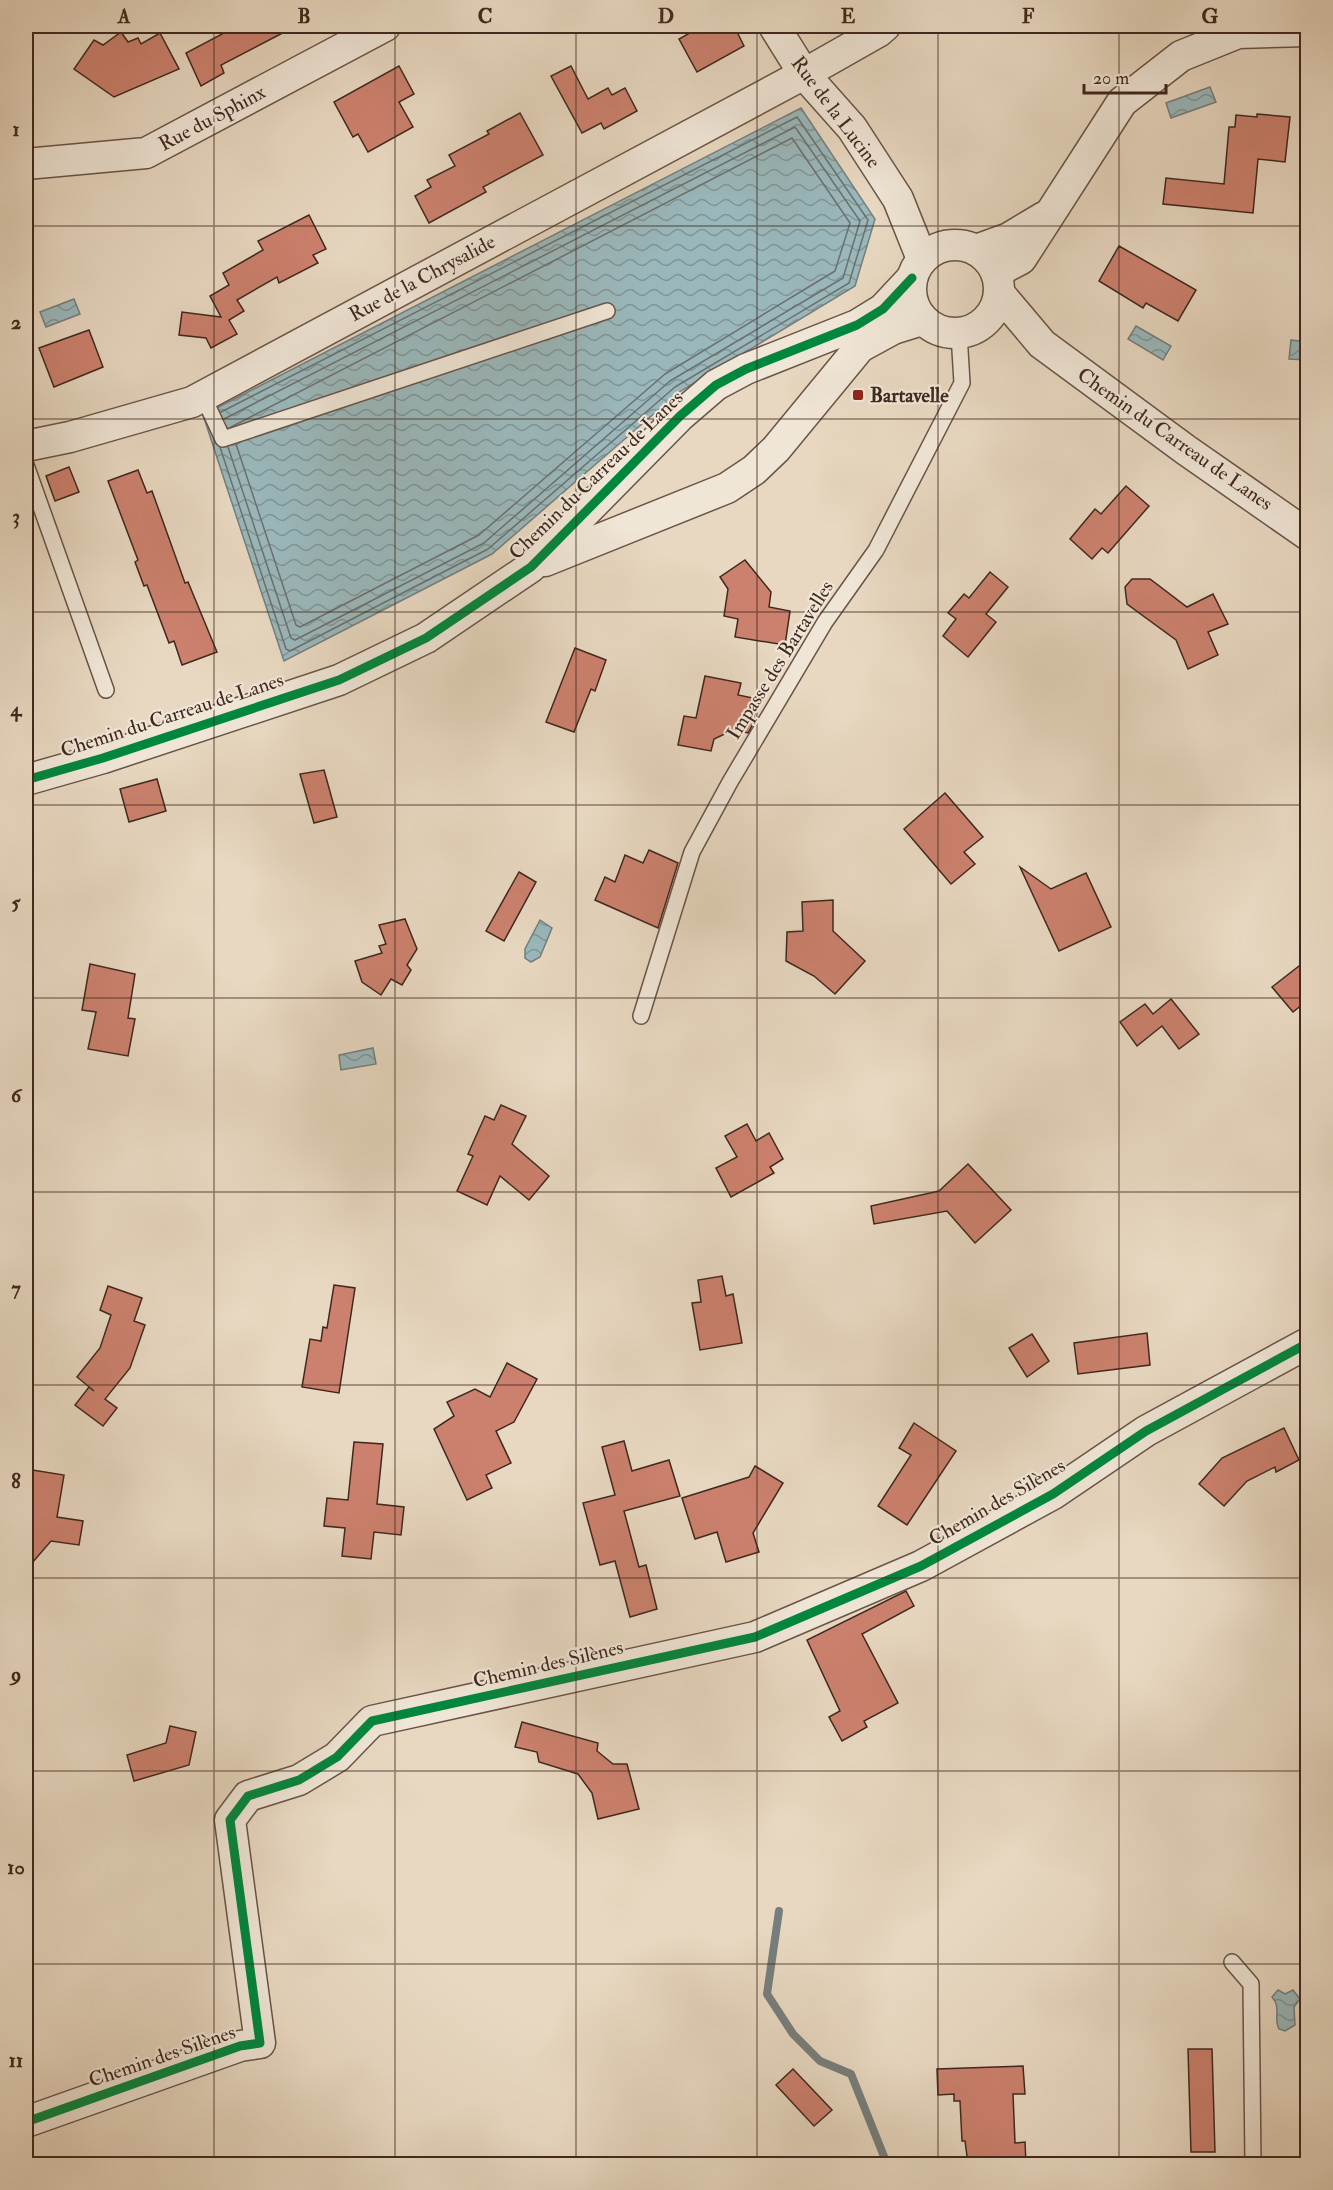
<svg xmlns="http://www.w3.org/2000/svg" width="1333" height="2190" viewBox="0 0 1333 2190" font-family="'IM FELL Double Pica',serif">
  <defs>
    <pattern id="water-waves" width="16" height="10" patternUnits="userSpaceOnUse" patternTransform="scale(1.5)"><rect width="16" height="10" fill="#9ab8bc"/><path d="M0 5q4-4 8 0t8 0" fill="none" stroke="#7f9698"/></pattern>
  </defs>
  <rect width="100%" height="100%" fill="#e8d8c1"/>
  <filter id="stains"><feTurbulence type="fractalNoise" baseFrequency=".00333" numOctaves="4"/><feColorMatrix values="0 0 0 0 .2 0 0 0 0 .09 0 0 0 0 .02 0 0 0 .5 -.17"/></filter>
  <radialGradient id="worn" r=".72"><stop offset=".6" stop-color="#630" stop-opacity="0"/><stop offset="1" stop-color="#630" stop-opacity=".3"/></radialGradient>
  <g fill="url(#water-waves)" stroke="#767e7d" stroke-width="1.5">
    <path d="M1210,87L1216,102L1171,118L1166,103Z"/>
    <path d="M801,108L875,219L855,286L679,392L492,554L284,661L203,415Z"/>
    <path d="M74,299L80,314L46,327L40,312Z"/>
    <path d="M1136,326L1171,346L1163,360L1128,339Z"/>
    <path d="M1291,340L1307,342V360L1289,359Z"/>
    <path d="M540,920L552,928L540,957L531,962L525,958V949Z"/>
    <path d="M373,1048L376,1064L341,1070L339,1055Z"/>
    <path d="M1278,1990L1285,1994L1293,1990L1300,1999L1294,2007L1295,2025L1285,2031L1279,2029C1273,2018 1282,2008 1272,1997Z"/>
  </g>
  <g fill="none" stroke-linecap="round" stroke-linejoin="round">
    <g stroke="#6c706d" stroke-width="1.5">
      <path d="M224,419L795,127L860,221L843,278L670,381L484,543L295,640L291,638L228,447"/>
      <path d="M231,427L792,138L850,223L835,271L665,374L479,535L300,627L296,625L236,444"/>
      <path d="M220,447L286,649L290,651L488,549L675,387L849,283L868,220L797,117L221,412"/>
    </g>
    <path stroke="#767e7d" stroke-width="8" d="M779,1911L767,1994L793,2034L820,2061L851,2074L887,2164"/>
  </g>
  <g fill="#cc816e" stroke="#3f281e" stroke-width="1.5">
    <path d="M237,26H296L221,65L224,73L201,86L186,53Z"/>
    <path d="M702,26H734L744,46L697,72L679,39Z"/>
    <path d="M121,32L128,42L138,38L141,44L160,33L179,69L114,97L74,69L94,40L103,45Z"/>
    <path d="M399,66L414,94L399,102L413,127L368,152L358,134L353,137L334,102Z"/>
    <path d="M571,66L588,99L608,88L612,95L625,88L637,111L604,129L601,123L582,133L551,76Z"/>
    <path d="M520,113L543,155L483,187L486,192L429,223L415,196L431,187L427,180L455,166L449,155L489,134L487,131Z"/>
    <path d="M1257,114L1290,117L1285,162L1258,159L1253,213L1163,204L1166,178L1224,184L1229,127H1235L1236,115L1257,117Z"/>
    <path d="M309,215L326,249L313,255L318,263L279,283L277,277L237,300L244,311L229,320L237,334L211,348L206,338L179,335L182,312L221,317L210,296L229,285L223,273L263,250L258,241Z"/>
    <path d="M1119,246L1196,290L1178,321L1146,303L1143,308L1099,281Z"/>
    <path d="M89,330L103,367L54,387L39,348Z"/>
    <path d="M69,467L79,492L55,501L46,476Z"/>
    <path d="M138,470L147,493L152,491L185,583L188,582L217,652L182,665L174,641L169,643L147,585L144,586L135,562L138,560L108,481Z"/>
    <path d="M1126,486L1149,506L1108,553L1102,548L1092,559L1070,539L1095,509L1101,514Z"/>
    <path d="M745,560L771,592L769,607L790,611L785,645L735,637L738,619L724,616L728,589L720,577Z"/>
    <path d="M990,572L1008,587L986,614L996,622L968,657L943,636L956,619L948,613L964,594L969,598Z"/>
    <path d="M1132,579H1150L1187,607L1213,594L1228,624L1208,632L1218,655L1188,669L1176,640L1127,604L1125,587Z"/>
    <path d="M575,648L606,660L595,691L591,689L574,732L546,722Z"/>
    <path d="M705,676L741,683L738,695L758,699L752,726L748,733L733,730L714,739L711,751L678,745L684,716L696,718Z"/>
    <path d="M324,770L337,817L314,823L300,774Z"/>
    <path d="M157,779L166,811L129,822L120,789Z"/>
    <path d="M945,793L983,837L964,852L975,864L951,884L904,829Z"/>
    <path d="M649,850L678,863L658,928L595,900L605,877L615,882L625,855L643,863Z"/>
    <path d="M1020,867L1051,889L1086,873L1111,927L1059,951Z"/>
    <path d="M519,872L536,882L504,941L486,931Z"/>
    <path d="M833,900V931L865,961L835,994L814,976L786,961L787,932L803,931L802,902Z"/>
    <path d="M405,919L417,949L407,965L411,970L402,985L391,979L381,995L362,982L355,961L382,953L379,946L386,944L379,925Z"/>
    <path d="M1308,959V1000L1293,1012L1272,987Z"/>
    <path d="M90,964L135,974L128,1018L135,1019L128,1056L88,1049L96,1012L82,1010Z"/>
    <path d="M1171,999L1199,1034L1179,1049L1162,1026L1137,1046L1120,1022L1145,1004L1153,1014Z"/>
    <path d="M501,1105L526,1116L512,1144L549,1176L529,1200L500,1176L487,1205L457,1191L473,1156L468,1154L485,1116L494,1120Z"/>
    <path d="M747,1124L756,1141L769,1133L783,1159L770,1167L774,1173L731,1197L716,1168L737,1157L725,1136Z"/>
    <path d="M968,1164L1011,1210L975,1243L947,1211L874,1224L871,1206L939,1191Z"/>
    <path d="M722,1276L726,1296L733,1294L742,1343L700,1350L692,1303L701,1302L698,1280Z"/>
    <path d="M334,1285L355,1288L339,1393L302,1387L310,1339L321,1341L323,1327L327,1328Z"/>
    <path d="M108,1286L142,1298L134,1321L145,1325L130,1368L105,1399L117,1408L103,1426L75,1405L89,1387L94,1391L77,1377L100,1348L111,1315L100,1310Z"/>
    <path d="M1147,1333L1150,1365L1078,1374L1074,1343Z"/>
    <path d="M1032,1334L1049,1361L1027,1377L1009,1348Z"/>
    <path d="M507,1363L537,1379L514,1422L496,1431L511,1463L486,1475L492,1488L467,1500L434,1429L454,1416L447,1402L475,1389L490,1397Z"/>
    <path d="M914,1423L956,1451L907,1525L878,1506L911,1455L899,1448Z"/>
    <path d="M1284,1428L1299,1460L1276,1472L1275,1467L1247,1481L1224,1506L1199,1484L1222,1458Z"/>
    <path d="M624,1441L632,1471L669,1460L680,1496L624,1511L639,1567L646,1565L657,1609L630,1617L615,1561L600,1565L583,1503L615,1495L602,1447Z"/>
    <path d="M354,1442L383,1444L377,1504L404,1507L401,1535L374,1532L371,1559L342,1556L345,1528L324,1526L327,1498L348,1500Z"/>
    <path d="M755,1466L783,1483L753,1533L759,1552L726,1562L717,1532L695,1539L682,1498L749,1477Z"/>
    <path d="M26,1469L64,1475L57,1517L83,1521L79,1545L51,1541L26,1570V1525L30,1499L26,1498Z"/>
    <path d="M906,1591L914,1606L862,1634L898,1703L864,1721L867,1727L842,1741L829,1717L840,1711L807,1640Z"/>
    <path d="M522,1722L598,1743L597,1751L613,1764H627L639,1809L598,1819L592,1793L578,1774L539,1762L537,1752L515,1747Z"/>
    <path d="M170,1726L196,1732L189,1765L134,1781L127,1755L166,1743Z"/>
    <path d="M1188,2049H1212L1215,2152H1191Z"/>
    <path d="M1023,2066L1025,2094H1013L1015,2143L1025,2142L1026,2164H968L965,2141H962L960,2101H954V2094L938,2095L937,2069Z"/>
    <path d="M793,2069L832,2110L814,2126L776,2085Z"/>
  </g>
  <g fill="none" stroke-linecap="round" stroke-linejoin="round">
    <g stroke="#695447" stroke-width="18">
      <g id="service">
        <path d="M203,396L223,439L607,311"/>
        <path d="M26,465L106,690"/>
        <path d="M641,1016L692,852L730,782L825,622L876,550L962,383L959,334"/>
        <path d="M1232,1962L1251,1984L1253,2164"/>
      </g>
    </g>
    <g stroke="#695447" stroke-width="33">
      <g id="minor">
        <path d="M774,26L804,74L852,128L898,199L922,259"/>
        <path d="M26,164L146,153L385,26"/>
        <circle cx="955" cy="289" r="44"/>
        <path d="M976,250L1009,238L1044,217"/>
        <path d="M996,272L1021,259L1122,102L1181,56L1238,33L1308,31"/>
        <path d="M999,293L1042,344L1186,450L1308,535"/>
        <path d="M26,446L70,437L192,402L804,74L878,32L885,26"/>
        <path d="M545,561L727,488L754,470L776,449L860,347L893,329L922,320"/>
        <path d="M26,780L103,758L339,680L426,638L531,567L680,416L716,385L746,369L857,325L883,309L912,278"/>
        <path d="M26,2122L240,2046L260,2043L230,1820L248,1796L299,1780L337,1757L372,1721L755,1637L921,1566L1053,1494L1146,1431L1308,1343"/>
      </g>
    </g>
    <use href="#service" stroke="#f0e6d7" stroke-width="15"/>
    <use href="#minor" stroke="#f0e6d7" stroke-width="30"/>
    <g stroke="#f0e6d7" stroke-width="13">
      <g id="cycleway">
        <path d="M26,780L103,758L339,680L426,638L531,567L680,416L716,385L746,369L857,325L883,309L912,278"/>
        <path d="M26,2122L240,2046L260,2043L230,1820L248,1796L299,1780L337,1757L372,1721L755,1637L921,1566L1053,1494L1146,1431L1308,1343"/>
      </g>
    </g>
    <use href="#cycleway" stroke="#00873e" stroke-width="9"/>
  </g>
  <path fill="none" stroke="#3f281e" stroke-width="1.5" stroke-opacity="0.55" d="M214,26V2164M395,26V2164M576,26V2164M757,26V2164M938,26V2164M1119,26V2164M26,226H1308M26,419H1308M26,612H1308M26,805H1308M26,998H1308M26,1192H1308M26,1385H1308M26,1578H1308M26,1771H1308M26,1964H1308"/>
  <rect fill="#8f2418" stroke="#f0e6d7" stroke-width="2" x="852" y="389" width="12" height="12" rx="3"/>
  <g text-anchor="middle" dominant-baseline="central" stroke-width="4.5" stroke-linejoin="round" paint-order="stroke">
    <g font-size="20" fill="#3f281e" stroke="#f0e6d7">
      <text transform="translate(836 112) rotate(53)">Rue de la Lucine</text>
      <text transform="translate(212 118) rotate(-28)">Rue du Sphinx</text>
      <text transform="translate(422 278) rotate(-28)">Rue de la Chrysalide</text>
      <text transform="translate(1175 439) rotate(35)">Chemin du Carreau de Lanes</text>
      <text transform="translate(596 475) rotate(-44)">Chemin du Carreau de Lanes</text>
      <text transform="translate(780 660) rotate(-58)">Impasse des Bartavelles</text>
      <text transform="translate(172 715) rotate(-18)">Chemin du Carreau de Lanes</text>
      <text transform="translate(997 1502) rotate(-30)">Chemin des Silènes</text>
      <text transform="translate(548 1664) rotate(-13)">Chemin des Silènes</text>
      <text transform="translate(162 2056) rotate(-19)">Chemin des Silènes</text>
    </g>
    <g font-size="20" font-weight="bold" fill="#3f281e" stroke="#f0e6d7" text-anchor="start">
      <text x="870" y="395">Bartavelle</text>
    </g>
  </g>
  <rect width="1333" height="2190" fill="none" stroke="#e8d8c1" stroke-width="66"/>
  <path d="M1084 84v9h82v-9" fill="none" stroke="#3f281e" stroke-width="3"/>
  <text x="1093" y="84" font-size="18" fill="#3f281e" stroke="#f0e6d7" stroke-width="4.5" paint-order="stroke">20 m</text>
  <rect x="33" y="33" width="1267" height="2124" fill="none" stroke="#3f281e" stroke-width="2"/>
  <g font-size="20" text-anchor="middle" font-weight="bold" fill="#3f281e">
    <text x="124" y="23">A</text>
    <text x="304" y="23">B</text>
    <text x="485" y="23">C</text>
    <text x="666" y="23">D</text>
    <text x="848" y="23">E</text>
    <text x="1028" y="23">F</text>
    <text x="1210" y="23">G</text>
    <text x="16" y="136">1</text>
    <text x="16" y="329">2</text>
    <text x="16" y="523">3</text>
    <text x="16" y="716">4</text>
    <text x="16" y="909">5</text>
    <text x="16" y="1102">6</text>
    <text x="16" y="1295">7</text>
    <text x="16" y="1488">8</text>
    <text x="16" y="1681">9</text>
    <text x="16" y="1874">10</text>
    <text x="16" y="2067">11</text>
  </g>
  <rect width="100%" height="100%" filter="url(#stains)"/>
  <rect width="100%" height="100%" fill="url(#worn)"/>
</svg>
